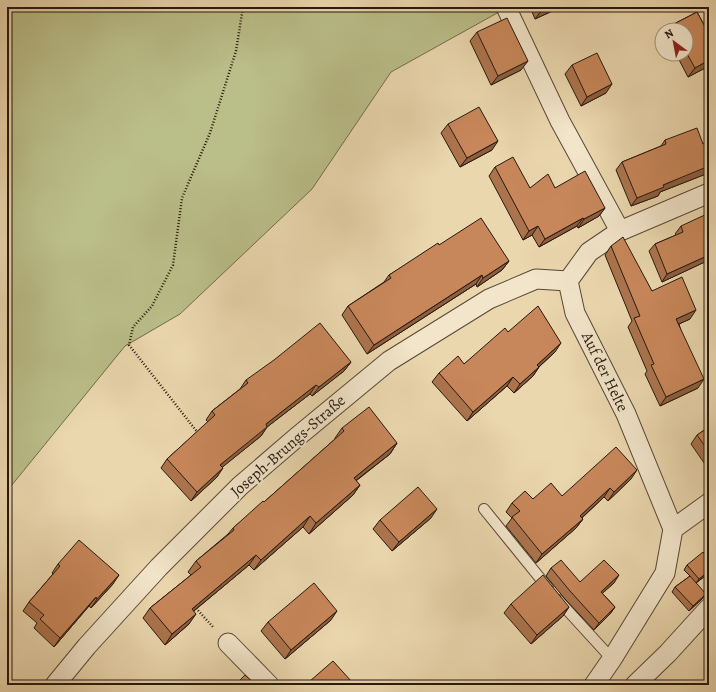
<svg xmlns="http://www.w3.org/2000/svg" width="716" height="692" viewBox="0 0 716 692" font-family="Alegreya,serif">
  <rect width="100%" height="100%" fill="#ebd7ae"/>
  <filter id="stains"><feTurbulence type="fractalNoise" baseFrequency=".005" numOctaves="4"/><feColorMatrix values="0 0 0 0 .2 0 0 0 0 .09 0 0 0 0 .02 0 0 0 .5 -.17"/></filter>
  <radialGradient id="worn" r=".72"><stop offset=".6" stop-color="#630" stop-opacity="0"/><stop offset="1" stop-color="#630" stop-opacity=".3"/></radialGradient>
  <path fill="#babe89" stroke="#706b4c" d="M7,7H508L391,72L312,189L180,314L125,346L7,491Z"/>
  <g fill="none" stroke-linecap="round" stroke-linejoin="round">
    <g stroke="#574836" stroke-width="12">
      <g id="lane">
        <path d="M484,509L548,588"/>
        <path d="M558,600L612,659"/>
      </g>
    </g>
    <g stroke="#574836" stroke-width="21">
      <g id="street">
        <path d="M506,7L560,121L620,231"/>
        <path d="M673,529L626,414L575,313L568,281L589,252L620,231L709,193"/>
        <path d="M228,643L269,685"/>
        <path d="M55,685L87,646L159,567L240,486L297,437L389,361L489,299L536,279L568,281"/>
        <path d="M594,685L612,659L665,573L673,529L709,503"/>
        <path d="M635,685L668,653L709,608"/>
      </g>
    </g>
    <g stroke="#26180e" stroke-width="2.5" stroke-dasharray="1 2" stroke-linecap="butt">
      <path d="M198,433L129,345L133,327L152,306L173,265L182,198L210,133L236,51L243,7"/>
      <path d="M194,606L214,628"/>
    </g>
    <use href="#lane" stroke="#f2e5ca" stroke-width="10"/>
    <use href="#street" stroke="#f2e5ca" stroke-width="19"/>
  </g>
  <g fill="#ac744d" stroke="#26180e">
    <path d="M530,7H561L535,19Z"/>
    <path d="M697,12L709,34V66L688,77L676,54H686V30H669L672,25Z"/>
    <path d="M477,32L521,70L491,85L470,41Z"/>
    <path d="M572,65L606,93L581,106L565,74Z"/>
    <path d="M448,124L492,150L460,167L441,133Z"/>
    <path d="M665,140L703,144L709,141V169L706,174L660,192L658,196L631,206L616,170L622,162L661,146Z"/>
    <path d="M495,167L530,188H555L605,208L599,216L578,228L577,226L539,247L532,235L523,240L489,176Z"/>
    <path d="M681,226L709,260L662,282L649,251L655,244L676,235L675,234Z"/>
    <path d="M439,245L509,261L502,270L477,287L476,284L367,354L342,315L348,306L384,282L389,275Z"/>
    <path d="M611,246L652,291L690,319L679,324L698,388L660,406L645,374L647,371L628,327L632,321L605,255Z"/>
    <path d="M508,332L555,352L539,367L533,376L514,393L507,386L467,421L432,382L439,373L464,364Z"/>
    <path d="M351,362L344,371L312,396L310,394L267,427L261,436L222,467L217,477L191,501L161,468L167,459L208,422L206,420L212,411L240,389L246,380Z"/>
    <path d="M709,427V470L691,444L697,435Z"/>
    <path d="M342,428L397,443L390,454L356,481L360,485L353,495L309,534L303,527L254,570L249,565L194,611L189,624L165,645L143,618L150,608L191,575L188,572L196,561L228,534L233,528L264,502L335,439V438Z"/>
    <path d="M631,479L608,501L604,497L582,518L583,519L576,528L536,563L506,526L512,518L506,512L512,503L533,499L562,496Z"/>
    <path d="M431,518L392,551L373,529L380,520Z"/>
    <path d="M58,564L113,584L91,608L89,606L54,647L34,628L37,623L23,611L29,602L53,574L52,573Z"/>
    <path d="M687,565L709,573L696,583L703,598L689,611L672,592L675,587L690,576L684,570Z"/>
    <path d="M551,568L580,582L614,583L602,593L615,607L610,614L594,630L565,599L546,576Z"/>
    <path d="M511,604L569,607L563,616L531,644L504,613Z"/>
    <path d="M331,620L285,659L261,631L268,622Z"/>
    <path d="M310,681L352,682L350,685H308Z"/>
  </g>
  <g fill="#8c5e3f" stroke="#26180e">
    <path d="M548,7H561L535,19L542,10Z"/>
    <path d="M709,60V66L688,77L695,68Z"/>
    <path d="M528,61L521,70L491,85L498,76Z"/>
    <path d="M612,84L606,93L581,106L587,97Z"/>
    <path d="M498,141L492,150L460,167L467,158Z"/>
    <path d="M709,163V169L706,174L660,192L658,196L631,206L637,198Z"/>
    <path d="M605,208L599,216L578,228L584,219Z"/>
    <path d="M583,218L577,226L539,247L545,239Z"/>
    <path d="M538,226L532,235L523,240L529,231Z"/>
    <path d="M709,255V260L662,282L667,274Z"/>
    <path d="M509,261L502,270L477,287L483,278Z"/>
    <path d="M482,275L476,284L367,354L374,345Z"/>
    <path d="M696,310L690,319L670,328L676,319Z"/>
    <path d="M561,343L555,352L531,374L537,365Z"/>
    <path d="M351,362L344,371L312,396L319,387Z"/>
    <path d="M539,367L533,376L514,393L520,384Z"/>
    <path d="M513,377L507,386L467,421L473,412Z"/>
    <path d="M704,379L698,388L660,406L666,397Z"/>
    <path d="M316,385L310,394L267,427L261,436L214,474L220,465L266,424Z"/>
    <path d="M397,443L390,454L346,488L354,478Z"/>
    <path d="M223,468L217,477L191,501L197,492Z"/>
    <path d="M637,470L631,479L608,501L614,492Z"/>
    <path d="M360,485L353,495L309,534L316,523Z"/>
    <path d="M610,488L604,497L574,525L580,516Z"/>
    <path d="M437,509L431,518L392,551L399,542Z"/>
    <path d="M310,516L303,527L254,570L261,560Z"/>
    <path d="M583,519L576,528L536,563L542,554Z"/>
    <path d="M256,555L249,565L184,619L192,609Z"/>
    <path d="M709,571V573L696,583L699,579Z"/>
    <path d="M119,575L113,584L91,608L97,599Z"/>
    <path d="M619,575L614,583L595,600L601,592Z"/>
    <path d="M706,594L703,598L689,611L693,606Z"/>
    <path d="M96,597L89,606L54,647L60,638Z"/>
    <path d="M569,607L563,616L531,644L537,635Z"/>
    <path d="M615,607L610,614L594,630L599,623Z"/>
    <path d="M337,611L331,620L285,659L291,650Z"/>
    <path d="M196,614L189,624L165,645L172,634Z"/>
  </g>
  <g fill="#c8875a" stroke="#26180e">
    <path d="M540,7H548L542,10Z"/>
    <path d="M697,12L709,34V60L695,68L686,52V30H674L672,25Z"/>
    <path d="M507,18L528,61L498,76L477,32Z"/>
    <path d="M597,53L612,84L587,97L572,65Z"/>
    <path d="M479,107L498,141L467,158L448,124Z"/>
    <path d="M697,128L703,144L709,141V166L663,185L664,187L637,198L622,162L666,144L665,140Z"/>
    <path d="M513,157L530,188L548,174L555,188L585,171L605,208L584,219L583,218L545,239L538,226L529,231L495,167Z"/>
    <path d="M709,213V255L667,274L655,244L683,232L681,226Z"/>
    <path d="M481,218L509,261L483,278L482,275L374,345L348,306L391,278L389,275L438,243L439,245Z"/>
    <path d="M623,237L652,291L682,277L696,310L676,319L704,379L666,397L651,365L654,364L634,318L640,316L611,246Z"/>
    <path d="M538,306L561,343L537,365L539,367L520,384L513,377L473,412L439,373L458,356L464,364L505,328L508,332Z"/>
    <path d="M320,323L351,362L319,387L316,385L266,424L267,427L220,465L223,468L197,492L167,459L215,415L212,411L248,383L246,380L274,360Z"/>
    <path d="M369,407L397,443L354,478L360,485L316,523L310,516L261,560L256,555L192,609L196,614L172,634L150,608L201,567L196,561L234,530L233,528L263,501L264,502L344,431L342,428Z"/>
    <path d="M709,427V452L697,435Z"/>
    <path d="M616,447L637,470L614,492L610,488L580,516L583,519L542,554L512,517L520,511L512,503L525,491L533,499L551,483L562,496Z"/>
    <path d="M418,487L437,509L399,542L380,520Z"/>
    <path d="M79,540L119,575L97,599L96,597L60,638L40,619L44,615L29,602L60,566L58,564Z"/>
    <path d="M703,552L709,559V571L699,579L687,565Z"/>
    <path d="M561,560L580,582L604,560L619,575L601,592L615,607L599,623L570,591L551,568Z"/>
    <path d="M543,575L569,607L537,635L511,604Z"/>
    <path d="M690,576L706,594L693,606L675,587Z"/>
    <path d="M314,583L337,611L291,650L268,622Z"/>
    <path d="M333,661L352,682L349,685H313L310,681Z"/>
    <path d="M245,675L256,685H235Z"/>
  </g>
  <g text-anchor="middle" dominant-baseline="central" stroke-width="4" stroke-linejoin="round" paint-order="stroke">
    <g font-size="16" fill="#26180e" stroke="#f2e5ca">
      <text transform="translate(605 372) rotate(64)">Auf der Helte</text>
      <text transform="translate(288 446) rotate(-41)">Joseph-Brungs-Straße</text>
    </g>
  </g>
  <rect width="716" height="692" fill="none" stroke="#ebd7ae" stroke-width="24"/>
  <rect x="8" y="8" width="700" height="676" fill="none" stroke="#26180e" stroke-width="2"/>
  <rect x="12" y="12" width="692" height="668" fill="none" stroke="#26180e"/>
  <g transform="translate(674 42) rotate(328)"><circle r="19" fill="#f2e5ca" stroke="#a0937f"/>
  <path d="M0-3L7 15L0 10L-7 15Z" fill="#8f2418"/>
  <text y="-6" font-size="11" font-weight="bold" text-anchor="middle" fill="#26180e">N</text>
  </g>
  <rect width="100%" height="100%" filter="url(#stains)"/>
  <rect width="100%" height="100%" fill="url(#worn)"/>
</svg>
